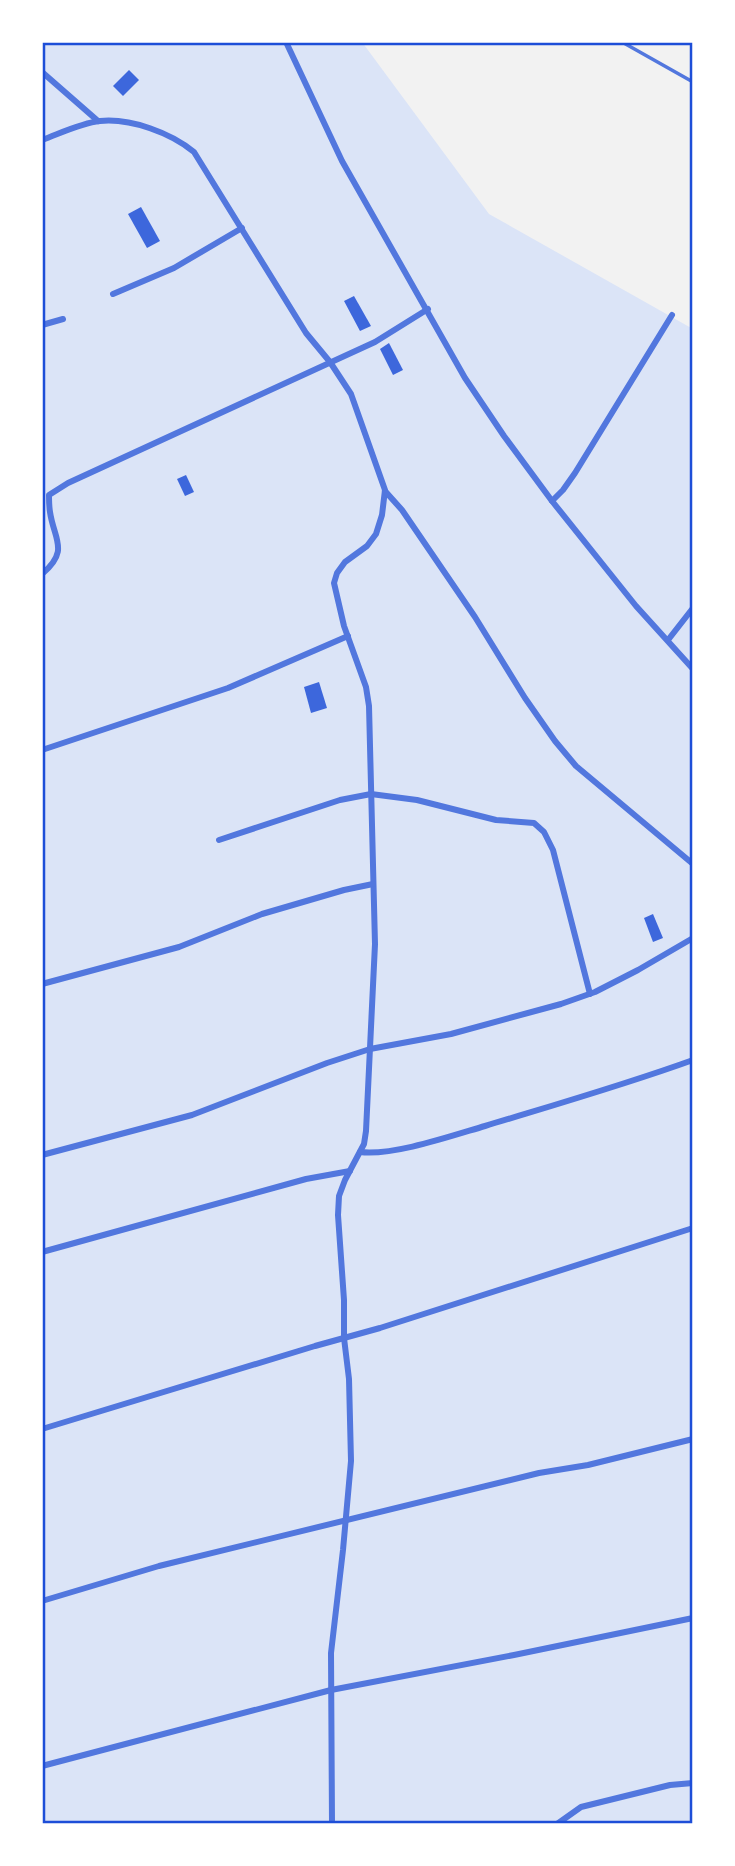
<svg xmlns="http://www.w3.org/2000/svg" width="735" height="1866" viewBox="0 0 735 1866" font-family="Montserrat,sans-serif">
  <rect width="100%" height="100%" fill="#f2f2f2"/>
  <path fill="#dbe4f7" d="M42,42H362L489,214L693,329V1824H42Z"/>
  <g fill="#3d67dc">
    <path d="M129,70L139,80L123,96L113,86Z"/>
    <path d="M141,207L160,241L147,248L128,214Z"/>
    <path d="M354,296L371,326L360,331L344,301Z"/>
    <path d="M389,343L403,370L393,375L380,349Z"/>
    <path d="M186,475L194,492L185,496L177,479Z"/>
    <path d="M319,682L327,708L311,713L304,687Z"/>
    <path d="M653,914L663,938L653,942L644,918Z"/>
  </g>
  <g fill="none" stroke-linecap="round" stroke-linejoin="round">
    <path stroke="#5277de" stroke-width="3.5" d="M622,42L693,82"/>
    <g stroke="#5277de" stroke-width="6">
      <path d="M286,42L342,161L465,378L504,436L552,501L636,606L693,669"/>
      <path d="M42,72L98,121"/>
      <path d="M42,140C61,133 81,123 100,121C131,118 171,133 194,152L306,333L330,362L351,394L385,490L382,515L376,534L367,546L345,562L337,573L334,583L344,626L366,687L369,706L375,944L366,1131L364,1144L345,1180L339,1196L338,1215L344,1300V1338L349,1379L351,1461L343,1550L331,1653L332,1824"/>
      <path d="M113,294L174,268L242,228"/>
      <path d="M42,325L63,319"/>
      <path d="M385,491L402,510L475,617L525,698L555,741L576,766L693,864"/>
      <path d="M552,501L563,490L575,473L672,315"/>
      <path d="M42,574C70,550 54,540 50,512C49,506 49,500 49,495L68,483L375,342L428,309"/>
      <path d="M668,640L693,608"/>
      <path d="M42,750L228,688L348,636"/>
      <path d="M219,840L340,800L371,794L417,800L496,820L534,823L544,832L553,850L590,994"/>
      <path d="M42,984L179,947L262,914L344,890L373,884"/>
      <path d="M360,1152C393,1156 451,1136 485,1126C554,1105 624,1085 693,1060"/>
      <path d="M42,1155L192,1115L327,1063L370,1049L451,1034L561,1004L595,992L638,970L693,938"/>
      <path d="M42,1252L306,1179L350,1171"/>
      <path d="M42,1429L315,1346L380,1328L693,1228"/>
      <path d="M42,1601L159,1566L539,1473L588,1465L693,1439"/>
      <path d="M42,1766L331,1690L514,1655L693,1618"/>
      <path d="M557,1824L581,1807L670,1785L693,1783"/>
    </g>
  </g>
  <rect width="735" height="1866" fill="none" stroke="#ffffff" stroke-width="88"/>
  <rect x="44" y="44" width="647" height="1778" fill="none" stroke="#1d4ed8" stroke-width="2.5"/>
</svg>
